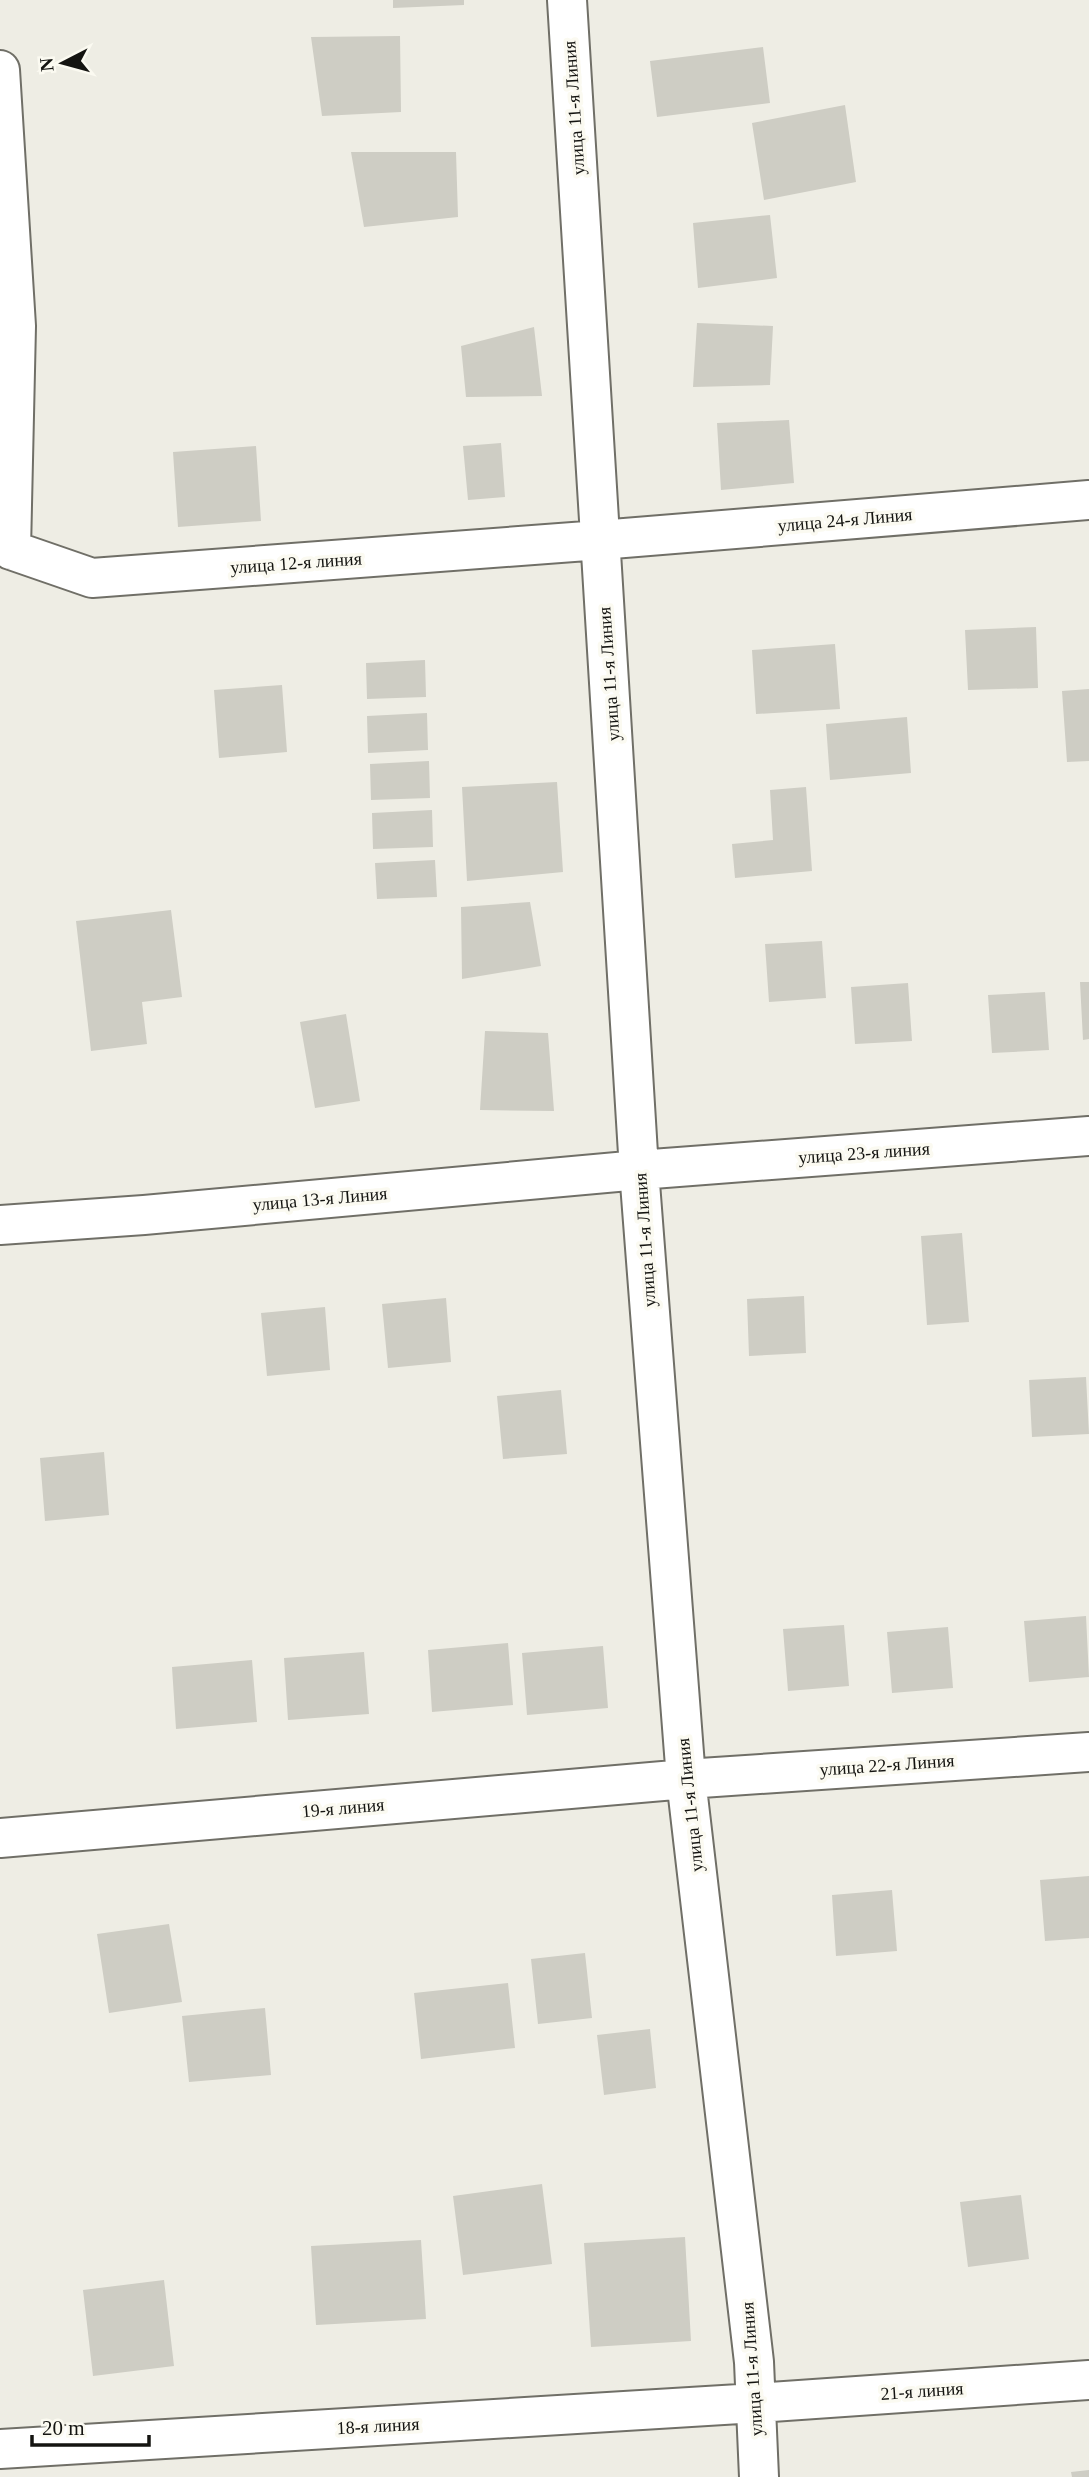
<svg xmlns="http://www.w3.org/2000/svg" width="1089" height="2477" viewBox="0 0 1089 2477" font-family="Georgia,serif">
<rect width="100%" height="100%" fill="#eeede4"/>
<path fill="#cecdc4" d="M393 0H464V5L393 8Z
M400 36 401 112 322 116 311 37Z
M763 47 770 103 657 117 650 61Z
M845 105 856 182 764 200 752 123Z
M351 152H456L458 217 364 227Z
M770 215 777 278 698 288 693 223Z
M697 323 773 326 770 385 693 387Z
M534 327 542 396 466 397 461 346Z
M789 420 794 483 721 490 717 423Z
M501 443 505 497 468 500 463 446Z
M256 446 261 521 178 527 173 452Z
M1036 627 1038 688 968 690 965 630Z
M835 644 840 709 756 714 752 650Z
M425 660 426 697 367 699 366 663Z
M282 685 287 752 219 758 214 690Z
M1089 689V761L1067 762 1062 691Z
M427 713 428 750 368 753 367 716Z
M907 717 911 773 830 780 826 724Z
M429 761 430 798 371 800 370 764Z
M557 782 563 872 467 881 462 787Z
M806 787 812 871 735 878 732 844 773 840 770 790Z
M432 810 433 847 373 849 372 813Z
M435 860 437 897 377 899 375 863Z
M530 902 541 966 462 979 461 907Z
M171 910 182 997 142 1002 147 1044 91 1051 76 921Z
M822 941 826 998 769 1002 765 944Z
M1080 982H1089V1039L1083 1040Z
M908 983 912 1041 855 1044 851 987Z
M1045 992 1049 1050 992 1053 988 995Z
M346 1014 360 1101 315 1108 300 1022Z
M485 1031 548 1033 554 1111 480 1110Z
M962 1233 969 1322 927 1325 921 1236Z
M804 1296 806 1353 749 1356 747 1299Z
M446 1298 451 1362 388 1368 382 1304Z
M325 1307 330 1370 267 1376 261 1313Z
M1086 1377 1089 1434 1032 1437 1029 1380Z
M561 1390 567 1454 503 1459 497 1396Z
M104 1452 109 1515 45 1521 40 1458Z
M1086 1616 1089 1677 1029 1682 1024 1621Z
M844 1625 849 1686 788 1691 783 1629Z
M948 1627 953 1688 892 1693 887 1632Z
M508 1643 513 1705 432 1712 428 1650Z
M603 1646 608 1708 527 1715 522 1653Z
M364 1652 369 1714 288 1720 284 1658Z
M252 1660 257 1722 176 1729 172 1667Z
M1089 1876V1938L1045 1941 1040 1880Z
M892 1890 897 1951 836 1956 832 1895Z
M169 1924 182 2002 109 2013 97 1934Z
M585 1953 592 2018 538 2024 531 1959Z
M508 1983 515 2048 421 2059 414 1993Z
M265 2008 271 2075 189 2082 182 2016Z
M650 2029 656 2088 604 2095 597 2035Z
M542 2184 552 2264 463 2275 453 2196Z
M1021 2195 1029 2259 968 2267 960 2202Z
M685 2237 691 2341 591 2347 584 2243Z
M421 2240 426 2319 316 2325 311 2246Z
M164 2280 174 2366 93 2376 83 2290Z
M1089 2470V2477H1072L1071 2472Z"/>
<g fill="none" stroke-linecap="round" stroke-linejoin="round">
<g stroke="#706f67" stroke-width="42">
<path id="minor" d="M567 0 639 1170 686 1779 754 2362 759 2477
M0 70 16 326 11 550
M0 541 11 550 92 578 600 540 1089 500
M0 1225 144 1215 639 1170 1089 1136
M0 1838 686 1779 1089 1752
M0 2449 756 2403 1089 2380"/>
</g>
<use href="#minor" stroke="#fff" stroke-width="38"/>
</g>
<g text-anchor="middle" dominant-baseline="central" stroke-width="7" stroke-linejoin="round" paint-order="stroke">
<g font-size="18" fill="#141411" stroke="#fbfaf1">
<text transform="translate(574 108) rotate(-94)">улица 11-я Линия</text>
<text transform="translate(845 520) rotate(-5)">улица 24-я Линия</text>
<text transform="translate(296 563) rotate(-4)">улица 12-я линия</text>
<text transform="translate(609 674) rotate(-94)">улица 11-я Линия</text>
<text transform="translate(864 1153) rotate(-4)">улица 23-я линия</text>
<text transform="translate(320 1199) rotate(-5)">улица 13-я Линия</text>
<text transform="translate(645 1240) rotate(-94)">улица 11-я Линия</text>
<text transform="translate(887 1765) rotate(-4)">улица 22-я Линия</text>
<text transform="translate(690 1805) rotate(-96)">улица 11-я Линия</text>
<text transform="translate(343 1808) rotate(-5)">19-я линия</text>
<text transform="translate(752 2369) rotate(-94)">улица 11-я Линия</text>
<text transform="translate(922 2391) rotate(-4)">21-я линия</text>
<text transform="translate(378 2426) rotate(-3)">18-я линия</text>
</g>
</g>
<g transform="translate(63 63) rotate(264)" stroke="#fbfaf1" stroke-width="5" paint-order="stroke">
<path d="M0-5L12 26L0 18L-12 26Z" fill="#141411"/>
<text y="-10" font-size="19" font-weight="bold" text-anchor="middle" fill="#141411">N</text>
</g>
<path d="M32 2435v10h117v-10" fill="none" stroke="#141411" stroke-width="3.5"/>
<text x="42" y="2435" font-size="21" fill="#141411" stroke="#fbfaf1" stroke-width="5" paint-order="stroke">20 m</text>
</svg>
